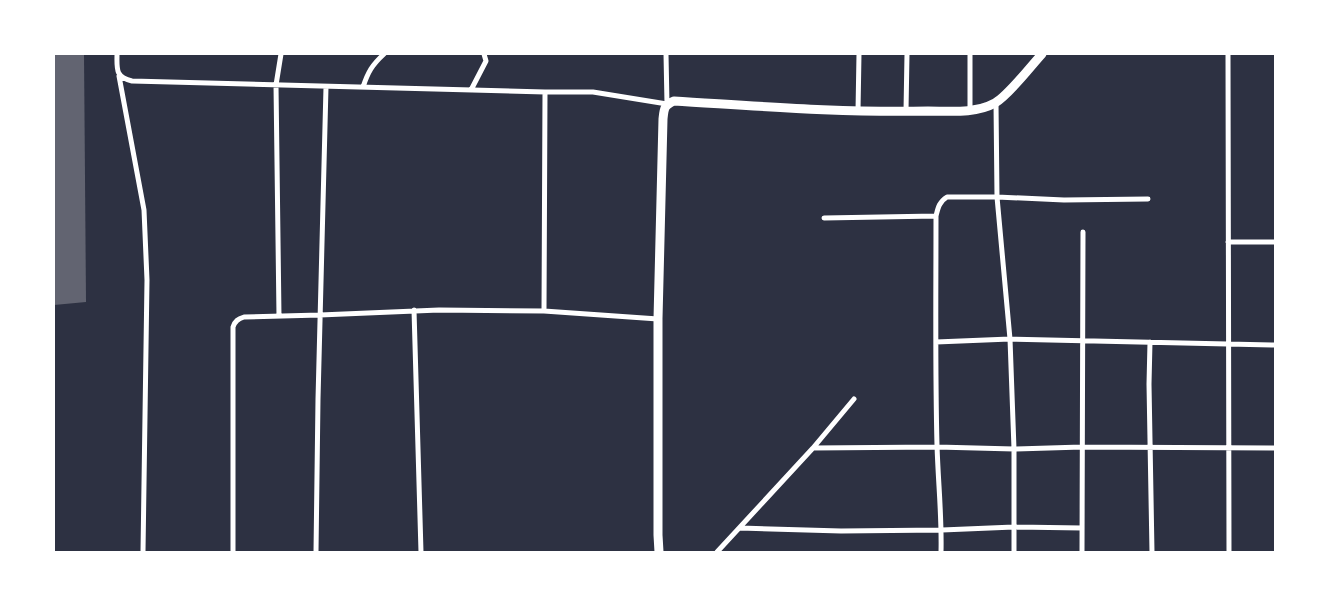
<svg xmlns="http://www.w3.org/2000/svg" width="1329" height="606" viewBox="0 0 1329 606" font-family="Mulish,sans-serif">
<rect width="100%" height="100%" fill="#2d3142"/>
<path fill="#626471" d="M54 54H84L86 302 54 305Z"/>
<g fill="none" stroke-linecap="round" stroke-linejoin="round">
<path stroke="#fff" stroke-width="5" d="M117 54C117 69 115 77 132 81L545 92H593L667 104 666 54
M1228 54 1229 552
M119 76 144 210 147 280 143 552
M363 87C368 72 372 65 384 54
M471 90 486 61 484 54
M996 103 997 197 1010 339 1014 449V552
M970 110V54
M858 111 859 54
M906 111 907 54
M824 218 936 216
M1228 242H1275
M414 310 421 552
M544 311 545 92
M279 316 276 85 281 54
M936 342 1010 339 1275 345
M1150 342 1149 384 1152 552
M813 448 937 447 1014 449 1082 447 1275 448
M740 528 841 531 942 530 1014 527 1082 528
M233 552V327C235 321 238 319 244 317L320 315 439 310 544 311 658 319
M316 552 318 399 326 87
M717 552 813 448 854 399
M941 552C942 517 938 481 937 445 935 369 936 293 936 216 938 208 939 202 947 197H997L1064 200 1148 199
M1082 552 1083 232"/>
<path stroke="#fff" stroke-width="9" d="M659 552 658 535V319L663 119C664 109 664 105 674 101 758 106 843 113 928 111 949 111 975 114 995 103 1009 95 1030 67 1042 54"/>
</g>
<rect width="1329" height="606" fill="none" stroke="#ffffff" stroke-width="110"/>
</svg>
